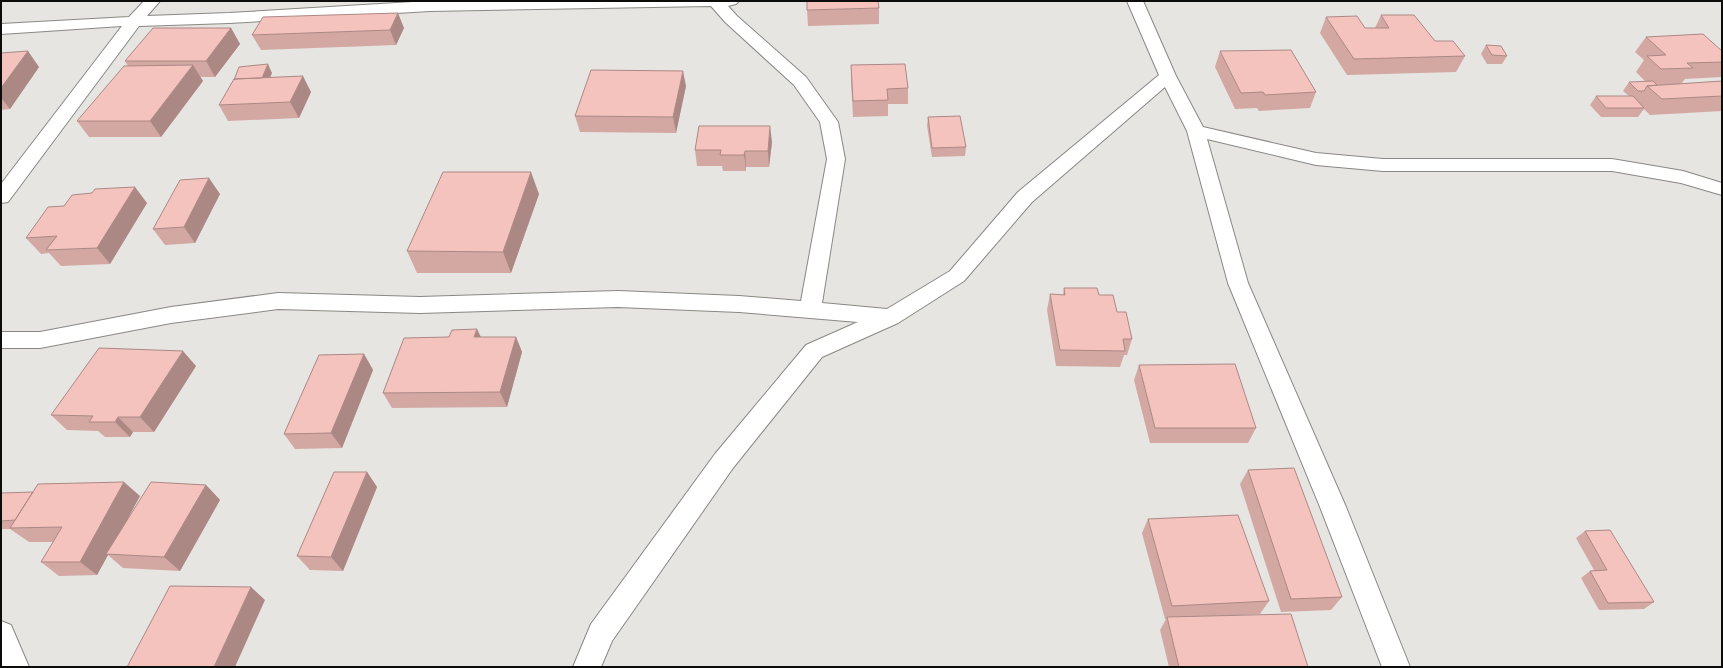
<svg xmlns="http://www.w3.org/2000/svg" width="1723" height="668" viewBox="0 0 1723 668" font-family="Karla,sans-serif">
<rect width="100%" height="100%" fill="#e6e5e1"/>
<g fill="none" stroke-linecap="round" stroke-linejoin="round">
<g stroke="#898884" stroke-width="2">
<path id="street" d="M144 1H160L147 16 229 13 430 1H739L736 4 728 6 737 16 806 77 838 122 845 159 822 303 887 309 950 271 1018 192 1159 75 1127 1H1143L1176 76 1203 127 1316 153 1383 159H1612L1683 171 1722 183V195L1681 183 1612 171H1383L1316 165 1207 139 1248 283 1346 507 1410 667H1382L1320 507 1228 283 1187 131 1165 87 1032 202 964 281 898 323 822 357 733 468 612 641 601 667H573L591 624 715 454 806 345 858 322 739 312 618 307 420 313 278 309 171 323 40 348H1V332H40L171 307 278 293 420 297 618 291 739 296 801 301 827 159 820 122 794 85 725 22 711 6 430 11 229 23 139 26 8 202 1 203V184L122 26 1 34V24L129 17Z
M1 621 11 625 29 667H1Z"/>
</g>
<use href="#street" fill="#fff" fill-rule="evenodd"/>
</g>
<path fill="#d3a8a3" d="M55 1H86V2H55Z
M879 8V24L808 26 807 10Z
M1381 15 1465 56 1456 72 1347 75 1320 33 1326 17 1365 28H1375Z
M231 28 240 44 215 77H200L203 81 161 137H89L77 121 128 66 125 61Z
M404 28 396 45 261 50 252 35Z
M1646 37 1722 51V77L1685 79 1681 84 1722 81V111L1650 115 1644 109 1638 117H1601L1590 105 1596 96H1629L1623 91 1629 82H1646L1636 72 1644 60 1635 52Z
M1486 45 1507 56 1502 64H1487L1481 54Z
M1220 51 1316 92 1310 108 1259 111 1257 108 1235 109 1215 67Z
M1 53 39 67 10 109 1 110Z
M851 65 908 88V104H888V116L853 117 851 80Z
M272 73 270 77 311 92 299 118 228 121 219 105Z
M686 86 676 133 580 132 575 116Z
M928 117 966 147 965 156 932 157 927 126Z
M772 142 769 167H746V171H723L722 166H697L695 150Z
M220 194 195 243 165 245 153 229Z
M539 194 511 273H417L407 251Z
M147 203 110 264 61 266 49 253 41 254 26 238Z
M1064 288 1099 295 1117 312 1132 339 1127 355H1124L1120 367 1056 366 1047 310 1050 294 1063 295Z
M477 329 481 337H516L522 352 507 407 392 408 383 393 449 337Z
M364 354 373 370 342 448 295 449 284 434Z
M1139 365 1256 428 1248 443H1150L1134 380Z
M196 366 154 432H133L130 437H105L98 431 67 430 51 415Z
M1248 470 1342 597 1331 610 1281 612 1240 484Z
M367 472 377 487 343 571 310 570 297 556Z
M206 485 220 500 180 571 123 568 108 555 97 575 59 576 41 562 53 542H29L10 529H1V493L140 496 123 526Z
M1148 519 1269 601 1260 614 1241 615 1308 667H1169L1160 630 1166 619H1165L1142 533Z
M1585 531 1654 602 1644 609 1599 610 1581 578 1590 571 1594 570 1576 538Z"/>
<path fill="#ac8885" d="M398 13 404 28 396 45 390 30Z
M231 28 240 44 215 77 206 61Z
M28 51 39 67 10 109 1 98V88Z
M268 64 272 73 265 89 261 80Z
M193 65 203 81 161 137 150 121Z
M683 71 686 86 676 133 673 117Z
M303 76 311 92 299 118 290 102Z
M770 126 772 142 769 167 768 151Z
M745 151 746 167V171L744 155Z
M531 172 539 194 511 273 503 252Z
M209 178 220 194 195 243 184 227Z
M135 187 147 203 110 264 97 248Z
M477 329 484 345 474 337Z
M516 337 522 352 507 407 500 392Z
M183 351 196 366 154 432 140 417Z
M364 354 373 370 342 448 331 433Z
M118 417 133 432 130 437 115 422Z
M367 472 377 487 343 571 331 557Z
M124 482 140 496 109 554H106L108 555 97 575 80 562Z
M206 485 220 500 180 571 164 557Z
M251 587 265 600 235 667H214Z"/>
<path fill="#f5c3be" stroke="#ac8885" d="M807 1H878L879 8 807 10Z
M398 13 390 30 252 35 263 17Z
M1381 15H1414L1435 41H1453L1465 56 1354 59 1326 17 1357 16 1365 28H1389Z
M153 28H231L206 61H125Z
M1703 34 1722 51V62L1687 63 1693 68 1661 69 1647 56 1666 55 1646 37Z
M1486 45 1501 46 1507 56 1492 55Z
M1291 50 1316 92 1265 95 1263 92 1241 93 1220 51Z
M28 51 1 88V53Z
M268 64 262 78 234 79V80L239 67Z
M905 64 908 88 887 89 888 100 853 101 851 65Z
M193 65 150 121H77L124 66Z
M591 70 683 71 673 117 575 116Z
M303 76 290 102 219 105 234 79Z
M1653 81 1657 85 1647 86 1644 91H1638L1629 82Z
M1722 81V96L1662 99 1647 86Z
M1596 96H1633L1644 108H1606Z
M960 116 966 147 932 148 928 117Z
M699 126H770L768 151H745L744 155H720L721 150H695Z
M443 172H531L503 252 407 251Z
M209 178 184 227 153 229 180 180Z
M135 187 97 248 46 250 57 236 26 238 48 207 64 206 72 195 92 193 95 189Z
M1064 288H1097L1099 295H1113L1117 312H1126L1132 339H1123L1125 351 1060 350 1050 294 1065 295Z
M477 329 474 337H516L500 392 383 393 404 338 449 337 452 330Z
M99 348 183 351 140 417H118L115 422H89L93 416 51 415Z
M364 354 331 433 284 434 319 355Z
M1235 364 1256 428H1155L1139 365Z
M1294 468 1342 597 1291 599 1248 470Z
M334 472H367L331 557 297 556Z
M124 482 80 562H41L62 527 10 528 38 484Z
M151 482 206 485 164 557 106 554Z
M33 492 15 520 1 521V493Z
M1238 515 1269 601 1172 606 1148 519Z
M1610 530 1654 602 1608 603 1590 571 1607 570 1585 531Z
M170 586 251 587 214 667H127Z
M1291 614 1308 667H1179L1167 617Z"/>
<rect width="1723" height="668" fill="none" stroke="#0c0c0b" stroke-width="4"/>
</svg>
